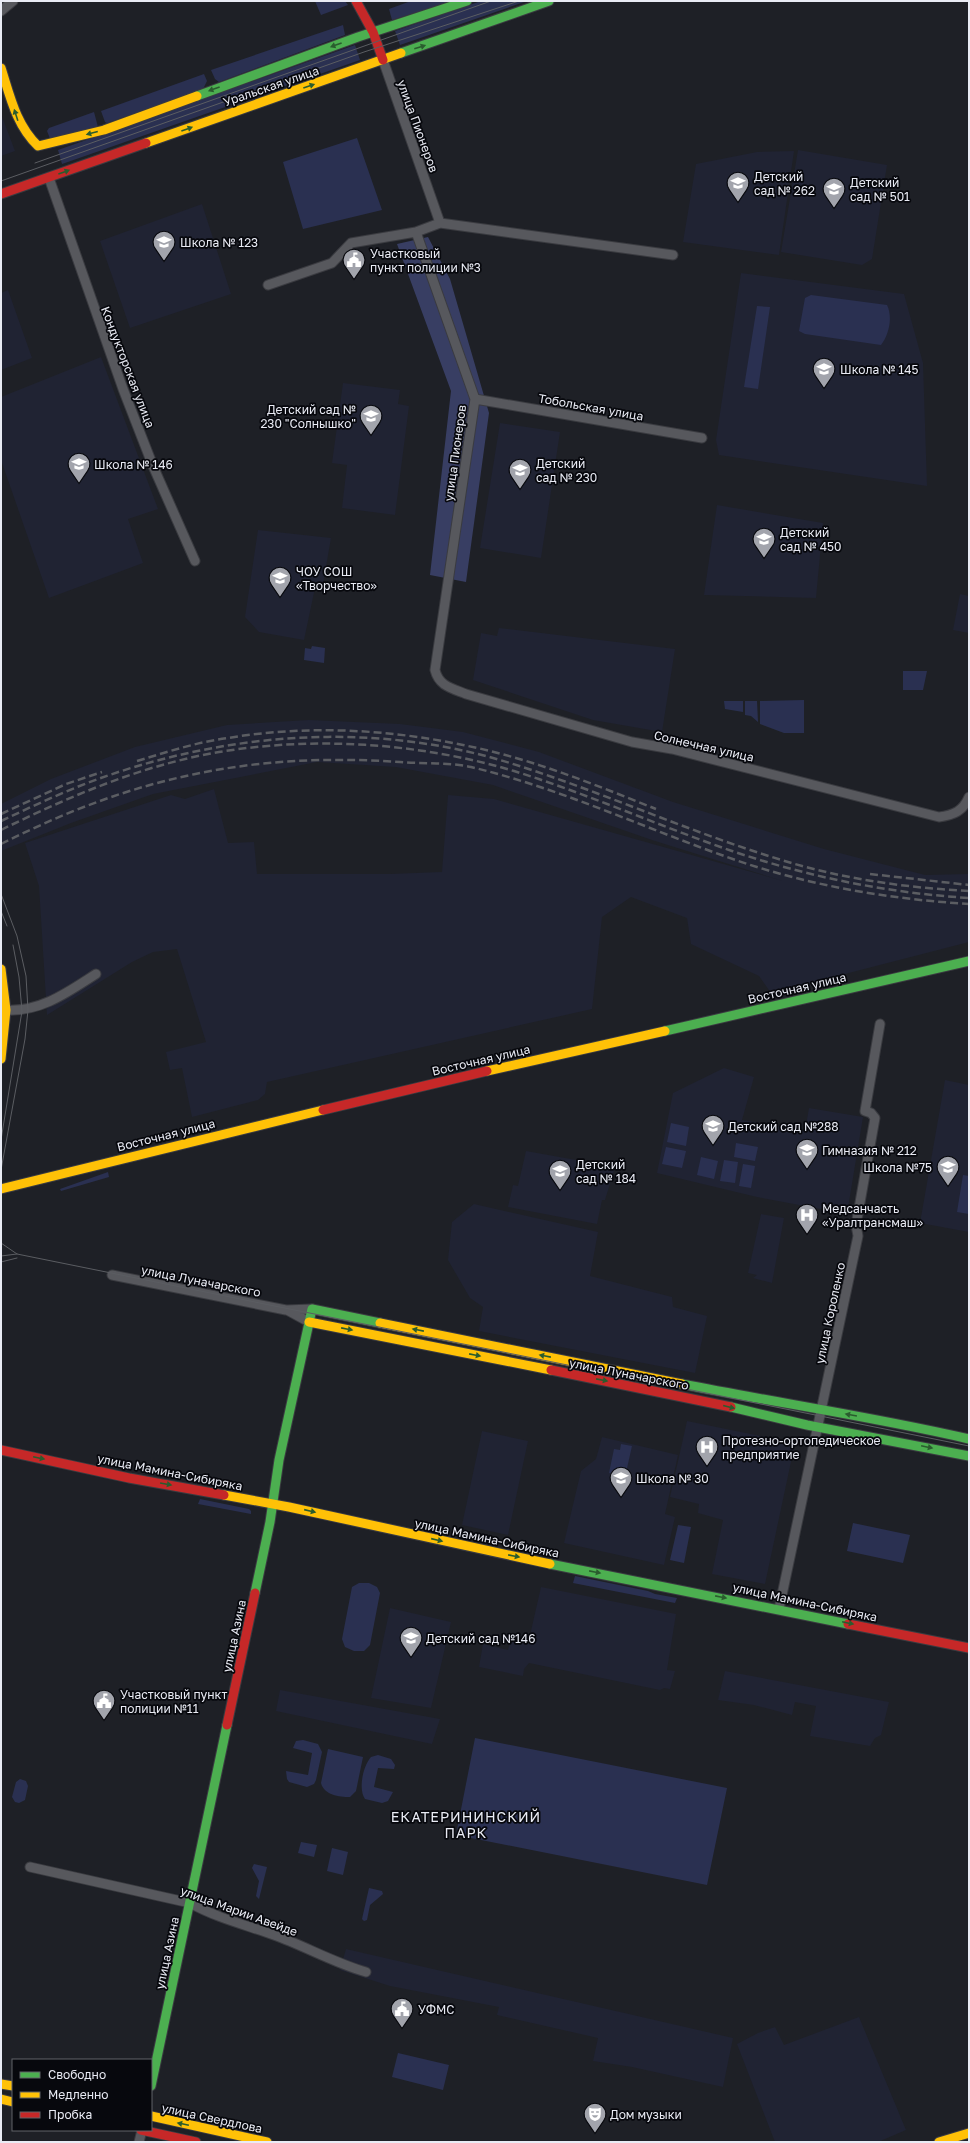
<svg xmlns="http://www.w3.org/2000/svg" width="970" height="2143" viewBox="0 0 970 2143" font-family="'Golos Text',sans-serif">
<rect width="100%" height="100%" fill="#1e2026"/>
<path fill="#202333" d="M1 114 15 151 1 156Z
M798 150 887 165 872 259 862 265 781 252Z
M794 151 779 255 683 242 696 164 757 152Z
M202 204 231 294 130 328 100 241Z
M741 273 904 294 923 363 927 486 719 455 716 440Z
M8 290 32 358 1 370V293Z
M101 357 158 509 128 519 143 563 49 598 1 460V397Z
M343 383 400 390 398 404 409 406 395 515 342 508 347 465 332 463Z
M500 423 560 432 541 558 480 548Z
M717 505 823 523 816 598 704 595Z
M258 530 331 538 323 584 316 583 304 640 259 632 245 617Z
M960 594 969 596V633L953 630Z
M499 628 675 649 662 732 593 720 473 680 481 633 497 636Z
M309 720 400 724 463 732 539 752 673 802 824 849 925 875 969 874V942L771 993 759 976 691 944 687 918 631 897 602 917 592 1009 267 1082 265 1094 258 1100 192 1117 182 1068 170 1070 166 1052 206 1042 177 949 153 952 132 962 47 1015 39 886 25 843 171 795 185 799 214 789 228 843 254 842 257 874H391L442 872 448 795 494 799 783 881 652 840 493 785 396 767 317 762 153 794 71 823 1 851V804L51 779 135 747 227 725Z
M724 1068 754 1077 742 1120 805 1131 809 1108 863 1117 847 1214 757 1197 657 1173 673 1093Z
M945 1080 969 1085V1232L920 1223Z
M526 1151 615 1167 605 1200H602L597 1224 508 1207 513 1185 518 1186Z
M474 1204 598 1232 590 1276 672 1297 673 1307 707 1316 695 1373 479 1331 483 1307 470 1298 448 1260 452 1222Z
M761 1214 784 1218 772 1283 753 1278 757 1275 748 1273Z
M687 1421 795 1443 765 1584 712 1574 723 1520 698 1513 699 1504 670 1497Z
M482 1431 528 1441 508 1535 462 1525Z
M602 1437 678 1455 665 1514 675 1517 664 1565 564 1543 581 1471 596 1459Z
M541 1587 676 1614 667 1670 675 1671 670 1689 664 1688 660 1690 529 1663 524 1669 523 1676 479 1667 483 1644 508 1650 510 1643 513 1642 528 1644Z
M390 1608 451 1622 431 1708 371 1698Z
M725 1671 889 1702 881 1735 875 1738 870 1746 810 1736 816 1706 795 1702 792 1715 754 1705 718 1700Z
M280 1690 440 1719 432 1744 276 1711Z
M346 1949 733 2038 723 2087 632 2067 593 2061 598 2038 497 2015 499 2007 390 1986 340 1970Z
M859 2017 906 2130 878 2142H775L737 2044 758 2033 775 2027 784 2045Z"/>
<path fill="#2a3051" d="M315 1H345L348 5 321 15Z
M411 1H453L392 20 389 9Z
M481 1H527L400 45 395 31Z
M343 25 345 35 219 82 215 79 211 70Z
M355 45 360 60 62 164 58 150Z
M204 74 207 81 203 89 107 123 105 122 101 111Z
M94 112 98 127 51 141 47 131 49 128Z
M357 138 382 210 303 229 283 162Z
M811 295 887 305C893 317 889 335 881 345L805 334 799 331 805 298Z
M757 306 770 307 758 389 744 387Z
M312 646 325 648 324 663 304 660 305 648 311 649Z
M903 671H927L923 690H903Z
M804 700V733H784L760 724V701Z
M724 701H743V712L725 709Z
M745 701H757L758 722 751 716 745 715Z
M671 1123 689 1127 686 1146 667 1142Z
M736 1143 758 1147 755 1161 734 1157Z
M666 1147 686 1151 682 1168 662 1164Z
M701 1157 718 1161 714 1179 697 1175Z
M724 1160 738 1162 735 1183 720 1181Z
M743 1164 755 1166 751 1188 739 1186Z
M108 1172 109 1177 61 1191 60 1189Z
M963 1175 969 1176V1214L957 1212Z
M621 1444 632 1446 625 1477 609 1473 614 1449 620 1450Z
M200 1499 249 1509 251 1511V1514L198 1504Z
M853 1523 910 1535 903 1563 847 1551Z
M678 1525 691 1527 684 1563 670 1560Z
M575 1576 648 1591 655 1594 677 1598 675 1603 573 1583Z
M359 1583H369L377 1587 380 1593 370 1645 364 1651H354L345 1647 342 1639 352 1587Z
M475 1738 727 1788 707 1885 456 1835Z
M303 1740 318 1744 322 1752 316 1780 314 1784 307 1787 289 1782 287 1779 286 1771 308 1775 312 1753 293 1748 296 1741Z
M328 1749 363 1757 356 1791 350 1797C339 1797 324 1795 321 1783Z
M378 1755 391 1759 395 1765 394 1769 378 1768 374 1787 393 1792 388 1801 382 1803 365 1799C358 1789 363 1766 371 1757Z
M20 1779 26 1781 28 1786 25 1800 19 1803 15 1802 12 1797 16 1782Z
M301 1842 317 1845 314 1857 298 1853Z
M332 1848 348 1852 343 1875 327 1871Z
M254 1864 267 1867 259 1899 256 1896 259 1881 252 1868Z
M369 1888 382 1891 383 1894 370 1905 367 1920 364 1921 362 1919Z
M398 2053 449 2065 443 2090 392 2077Z"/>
<path fill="#383e63" d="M428 237 450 279 489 413 466 582 430 575 451 391 397 244Z"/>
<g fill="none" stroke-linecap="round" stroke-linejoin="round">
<g stroke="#3a3b40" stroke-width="11">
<path id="street" d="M1 11 13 1
M383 60 440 223
M49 178 123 389 153 466 195 561
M416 232 475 399 435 670C439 686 451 688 466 694L632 742 672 749 939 817C954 815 963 811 969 797
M268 285 332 263 351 243 416 232 440 223 673 255
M475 399 702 438
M6 1010C41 1012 68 992 96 974
M112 1275 286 1310 312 1309
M287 1310 309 1322
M779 1609 858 1236 856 1225 875 1118 871 1113 865 1111 880 1024
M30 1867 190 1903C217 1918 246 1925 274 1935 305 1946 334 1963 366 1972
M139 2142 142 2130"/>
</g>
<g stroke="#3a3b40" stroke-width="11">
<path id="fast" d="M401 53 549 1
M197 96 358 37 467 1
M665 1031 969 961
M682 1384C778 1403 874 1417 969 1439
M731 1407 807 1425 969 1456
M550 1564 848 1624
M255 1593 270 1522 279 1460 312 1309 380 1323
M151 2086 227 1725"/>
</g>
<g stroke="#3a3b40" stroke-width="11">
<path id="slow" d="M1 68C10 96 16 125 38 146L104 130 197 96
M146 143 401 53
M1 969 6 1010 1 1059
M487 1071 665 1031
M1 1189 323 1110
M309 1322 551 1370
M380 1323 682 1384
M224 1495 289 1507 550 1564
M1 2084 13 2086
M1 2099 13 2102
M151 2116 267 2142
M939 2142 969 2133"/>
</g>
<g stroke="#3a3b40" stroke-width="11">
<path id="jam" d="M356 1 373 32 383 60
M1 194 146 143
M323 1110 487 1071
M551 1370 731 1407
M1 1450 129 1478 224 1495
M848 1624 969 1648
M227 1725 255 1593
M141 2130 196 2142"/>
</g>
<use href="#street" stroke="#57585d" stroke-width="9"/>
<use href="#fast" stroke="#4caf50" stroke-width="9"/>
<use href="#slow" stroke="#ffc107" stroke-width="9"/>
<use href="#jam" stroke="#c62828" stroke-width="9"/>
<path stroke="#5b5d62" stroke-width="1" d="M35 163 491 1
M1 181 364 52 519 1
M1 894 17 936 26 976 28 1010 25 1039 1 1170
M1 911 7 926
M1 1140 22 1011 19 977 13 945
M1 1243 17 1254 969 1446
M1 1256 17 1254
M1 1262 17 1258"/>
<path stroke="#5b5d62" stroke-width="2.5" stroke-dasharray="8 4" stroke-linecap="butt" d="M137 761C167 752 197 742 228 738 305 725 387 729 463 745 530 758 593 784 656 809
M1 814 66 784 102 772
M1 821C33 806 65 791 98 779 229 732 375 721 510 763 606 793 698 836 795 864 851 880 910 888 969 891
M1 830C70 796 143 765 219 752 316 736 420 743 514 771 588 794 659 826 732 851 809 877 888 893 969 898
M1 844C134 777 251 752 400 762 423 764 448 762 471 767 559 788 642 827 727 857 805 885 887 899 969 904
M870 874 969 885"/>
</g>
<defs><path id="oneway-solid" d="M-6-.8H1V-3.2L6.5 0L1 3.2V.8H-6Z"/></defs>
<g fill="#2a5c2e">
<use href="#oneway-solid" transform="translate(336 45) rotate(160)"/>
<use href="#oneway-solid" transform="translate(420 47) rotate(-18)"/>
<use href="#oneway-solid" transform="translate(309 86) rotate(-19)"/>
<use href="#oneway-solid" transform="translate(214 89) rotate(160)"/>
<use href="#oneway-solid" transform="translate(16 115) rotate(-108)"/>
<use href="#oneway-solid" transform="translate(187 129) rotate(-20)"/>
<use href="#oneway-solid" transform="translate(92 133) rotate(165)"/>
<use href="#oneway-solid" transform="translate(64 172) rotate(-20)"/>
<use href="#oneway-solid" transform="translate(347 1329) rotate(11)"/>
<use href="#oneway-solid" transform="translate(418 1330) rotate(-169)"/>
<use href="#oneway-solid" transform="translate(475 1355) rotate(11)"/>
<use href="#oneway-solid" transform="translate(545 1356) rotate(-169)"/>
<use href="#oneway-solid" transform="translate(602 1380) rotate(11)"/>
<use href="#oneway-solid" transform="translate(729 1407) rotate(14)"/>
<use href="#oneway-solid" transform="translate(851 1415) rotate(-170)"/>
<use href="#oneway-solid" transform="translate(927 1447) rotate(12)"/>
<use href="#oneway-solid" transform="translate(39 1458) rotate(12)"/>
<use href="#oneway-solid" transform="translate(166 1484) rotate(10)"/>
<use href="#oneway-solid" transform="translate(310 1511) rotate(13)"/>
<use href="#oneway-solid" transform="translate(437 1540) rotate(13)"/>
<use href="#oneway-solid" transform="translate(514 1556) rotate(11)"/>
<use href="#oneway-solid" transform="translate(595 1572) rotate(11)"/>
<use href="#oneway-solid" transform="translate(721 1597) rotate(11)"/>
<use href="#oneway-solid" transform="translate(848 1623) rotate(12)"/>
<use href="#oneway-solid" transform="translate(183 2124) rotate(-168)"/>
</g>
<defs>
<g id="school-pin" transform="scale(1.15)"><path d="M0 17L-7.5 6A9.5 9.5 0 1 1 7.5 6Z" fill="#a2a4ac" stroke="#07080d"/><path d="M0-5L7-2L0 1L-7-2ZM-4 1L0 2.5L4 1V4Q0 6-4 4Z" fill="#fff"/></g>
<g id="civic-pin" transform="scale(1.15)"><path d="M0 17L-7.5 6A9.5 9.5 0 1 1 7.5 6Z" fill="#a2a4ac" stroke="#07080d"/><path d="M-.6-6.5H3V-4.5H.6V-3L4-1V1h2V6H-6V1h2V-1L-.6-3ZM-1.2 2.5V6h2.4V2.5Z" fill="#fff"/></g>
<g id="hospital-pin" transform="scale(1.15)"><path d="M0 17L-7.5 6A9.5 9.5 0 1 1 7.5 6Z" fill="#a2a4ac" stroke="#07080d"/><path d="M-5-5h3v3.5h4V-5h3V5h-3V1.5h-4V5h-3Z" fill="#fff"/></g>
<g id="theatre-pin" transform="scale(1.15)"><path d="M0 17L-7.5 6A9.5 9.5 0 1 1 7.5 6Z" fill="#a2a4ac" stroke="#07080d"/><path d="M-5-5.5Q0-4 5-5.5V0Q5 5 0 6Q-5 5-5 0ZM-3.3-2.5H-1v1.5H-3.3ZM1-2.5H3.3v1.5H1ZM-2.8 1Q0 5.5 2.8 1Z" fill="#fff"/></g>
</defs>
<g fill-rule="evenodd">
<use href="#school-pin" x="738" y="183"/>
<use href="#school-pin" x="834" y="189"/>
<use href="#school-pin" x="164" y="242"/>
<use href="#civic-pin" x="354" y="260"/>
<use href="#school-pin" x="824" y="369"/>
<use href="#school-pin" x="371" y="416"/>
<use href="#school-pin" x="79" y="464"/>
<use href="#school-pin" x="520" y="470"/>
<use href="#school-pin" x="764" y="539"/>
<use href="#school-pin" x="280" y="578"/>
<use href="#school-pin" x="713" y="1126"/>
<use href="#school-pin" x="807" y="1150"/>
<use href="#school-pin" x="948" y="1167"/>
<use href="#school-pin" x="560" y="1171"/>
<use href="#hospital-pin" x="807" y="1215"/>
<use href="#hospital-pin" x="707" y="1447"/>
<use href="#school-pin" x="621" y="1478"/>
<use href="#school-pin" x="411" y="1638"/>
<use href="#civic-pin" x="104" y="1701"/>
<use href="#civic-pin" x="402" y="2009"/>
<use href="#theatre-pin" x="595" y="2114"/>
</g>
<g text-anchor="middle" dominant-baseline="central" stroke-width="3.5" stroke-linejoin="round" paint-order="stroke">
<g font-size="12" fill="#e9ebf4" stroke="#07080d">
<text transform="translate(271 86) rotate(-19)">Уральская улица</text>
<text transform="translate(418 126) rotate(70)">улица Пионеров</text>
<text transform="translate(128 367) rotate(69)">Кондукторская улица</text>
<text transform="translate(591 407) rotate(10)">Тобольская улица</text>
<text transform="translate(455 453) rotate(-82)">улица Пионеров</text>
<text transform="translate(704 746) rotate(13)">Солнечная улица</text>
<text transform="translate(797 988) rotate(-13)">Восточная улица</text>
<text transform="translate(481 1060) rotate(-13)">Восточная улица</text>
<text transform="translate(166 1135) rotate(-14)">Восточная улица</text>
<text transform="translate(201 1281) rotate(11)">улица Луначарского</text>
<text transform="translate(830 1313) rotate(-78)">улица Короленко</text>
<text transform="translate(629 1374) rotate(11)">улица Луначарского</text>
<text transform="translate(170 1472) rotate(11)">улица Мамина-Сибиряка</text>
<text transform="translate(487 1538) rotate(12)">улица Мамина-Сибиряка</text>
<text transform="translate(805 1602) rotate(12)">улица Мамина-Сибиряка</text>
<text transform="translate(234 1636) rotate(-78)">улица Азина</text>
<text transform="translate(239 1911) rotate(20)">улица Марии Авейде</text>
<text transform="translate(167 1953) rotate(-78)">улица Азина</text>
<text transform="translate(212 2118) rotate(12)">улица Свердлова</text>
</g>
<g font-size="12" fill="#e9ebf4" stroke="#07080d" text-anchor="start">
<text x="754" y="176">Детский<tspan x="754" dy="14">сад № 262</tspan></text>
<text x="850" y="182">Детский<tspan x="850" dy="14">сад № 501</tspan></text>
<text x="180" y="242">Школа № 123</text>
<text x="370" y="253">Участковый<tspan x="370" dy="14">пункт полиции №3</tspan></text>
<text x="840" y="369">Школа № 145</text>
<text x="356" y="409" text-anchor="end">Детский сад №<tspan x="356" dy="14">230 "Солнышко"</tspan></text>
<text x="536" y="463">Детский<tspan x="536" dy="14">сад № 230</tspan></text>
<text x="94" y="464">Школа № 146</text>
<text x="780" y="532">Детский<tspan x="780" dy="14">сад № 450</tspan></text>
<text x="296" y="571">ЧОУ СОШ<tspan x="296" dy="14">«Творчество»</tspan></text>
<text x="728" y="1126">Детский сад №288</text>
<text x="822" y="1150">Гимназия № 212</text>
<text x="576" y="1164">Детский<tspan x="576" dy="14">сад № 184</tspan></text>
<text x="932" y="1167" text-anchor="end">Школа №75</text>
<text x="822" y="1208">Медсанчасть<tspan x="822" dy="14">«Уралтрансмаш»</tspan></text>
<text x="722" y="1440">Протезно-ортопедическое<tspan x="722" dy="14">предприятие</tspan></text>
<text x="636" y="1478">Школа № 30</text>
<text x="426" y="1638">Детский сад №146</text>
<text x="120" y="1694">Участковый пункт<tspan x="120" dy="14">полиции №11</tspan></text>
<text x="418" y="2009">УФМС</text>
<text x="610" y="2114">Дом музыки</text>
</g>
<g font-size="14" letter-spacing="1" fill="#e9ebf4" stroke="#07080d">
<text x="466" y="1816">ЕКАТЕРИНИНСКИЙ<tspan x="466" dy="16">ПАРК</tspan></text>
</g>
</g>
<rect width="970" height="2143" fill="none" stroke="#e9ebf4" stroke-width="4"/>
<rect x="12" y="2059" width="140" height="72" fill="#07080d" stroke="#616369"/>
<rect x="20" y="2072" width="20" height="6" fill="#4caf50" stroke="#616369"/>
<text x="48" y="2079" font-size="12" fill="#e9ebf4">Свободно</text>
<rect x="20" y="2092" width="20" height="6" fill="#ffc107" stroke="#616369"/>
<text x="48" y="2099" font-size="12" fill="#e9ebf4">Медленно</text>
<rect x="20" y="2112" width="20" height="6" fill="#c62828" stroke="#616369"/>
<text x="48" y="2119" font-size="12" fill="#e9ebf4">Пробка</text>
</svg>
